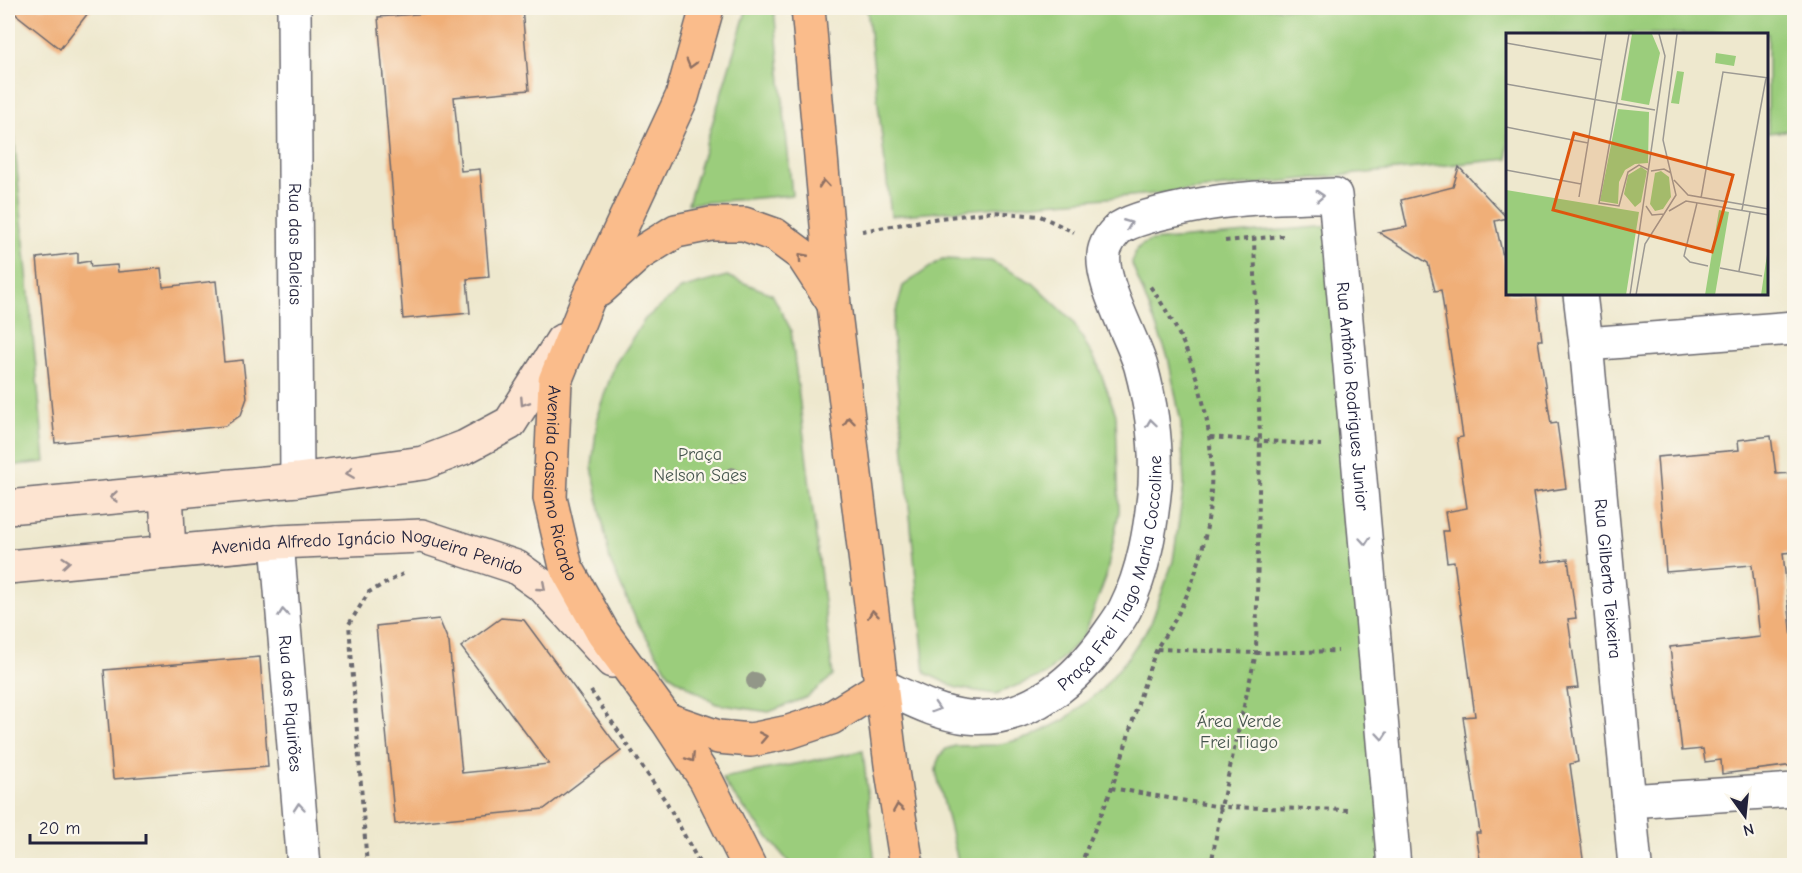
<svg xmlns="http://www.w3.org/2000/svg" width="1802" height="873" viewBox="0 0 1802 873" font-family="'Comic Neue',sans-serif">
<rect width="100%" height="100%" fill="#fbf7ec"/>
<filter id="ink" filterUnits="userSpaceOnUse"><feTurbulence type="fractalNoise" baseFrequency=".0167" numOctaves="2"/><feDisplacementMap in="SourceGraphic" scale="12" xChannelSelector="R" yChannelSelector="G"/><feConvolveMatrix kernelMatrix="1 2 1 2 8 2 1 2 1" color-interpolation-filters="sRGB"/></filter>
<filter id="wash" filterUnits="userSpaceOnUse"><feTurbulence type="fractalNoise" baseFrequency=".008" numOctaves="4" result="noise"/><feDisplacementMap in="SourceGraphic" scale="24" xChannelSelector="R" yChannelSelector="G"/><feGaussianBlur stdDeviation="1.35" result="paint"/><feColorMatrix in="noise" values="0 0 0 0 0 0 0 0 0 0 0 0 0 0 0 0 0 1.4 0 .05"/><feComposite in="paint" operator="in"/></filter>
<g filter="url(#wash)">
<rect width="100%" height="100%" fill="#eee8ce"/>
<path fill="#9bcd7c" stroke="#5e785c" stroke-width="1.5" d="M747 8H774L792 195 688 204Z
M867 8H1794V130L1768 133V34H1508V159L1154 194 891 216Z
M8 74 45 462 8 466Z
M1331 226 1385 865H959L936 771 937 763 940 756 946 749 955 746 996 745 1030 737 1064 720 1102 689 1127 659 1151 623 1173 561 1184 485 1181 423 1168 357 1132 264C1133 251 1138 245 1151 241Z
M942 259 991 261 1033 283 1072 320 1098 365 1116 415 1119 512 1106 577 1084 636 1046 674 996 694 957 688 925 673 892 326 903 286Z
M727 276 772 294 791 330 833 676 807 697 769 712 716 704 670 675 637 622 610 561 592 467 598 413 615 364 645 319 681 289Z
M863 751 875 865H791L727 787 722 778Z"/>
<g id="blocks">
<path fill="#f0af78" d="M8 8H92L60 49Z
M494 8H522L529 90 454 97 461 171 480 169 489 277 467 279 470 313 403 319 378 17Z
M1459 167 1507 218 1495 221 1508 279V294H1536L1542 340H1538L1551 424 1557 423 1566 488 1533 493 1543 562 1568 559 1576 618 1568 619 1578 688 1567 689 1578 762 1570 764 1584 866H1481L1476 833H1480L1463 717 1475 716 1454 561 1447 562 1443 531H1448L1445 512 1467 508 1457 438 1463 437 1441 290 1435 291 1428 263 1378 232 1407 227 1401 200 1453 187Z
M78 253V263L90 261 91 267 117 265 118 272 161 268 163 287 216 281 224 362 243 360 247 398 241 415 225 426 55 443 37 258Z
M1771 436 1776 474 1794 473V552L1783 553 1792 638H1794V765L1722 774 1721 760 1705 762 1703 749 1682 751 1670 647 1760 637 1752 565 1666 572 1657 457 1739 450 1738 440Z
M501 618 524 620 621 751 544 809 395 824 376 626 439 619 449 643 462 773 549 764 461 647Z
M260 657 268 767 113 779 104 670Z"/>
</g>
</g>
<g filter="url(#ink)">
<use href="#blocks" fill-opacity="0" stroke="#69676e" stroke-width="1.5"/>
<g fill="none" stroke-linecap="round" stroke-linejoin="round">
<g stroke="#69676e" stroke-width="36">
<g id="street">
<path id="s1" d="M294 8 297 480"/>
<path id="s2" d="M1580 294 1586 344 1635 866"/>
<path d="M1586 344 1794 328"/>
<path id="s3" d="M277 542 304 866"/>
<path id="s4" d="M882 686C909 698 937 714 968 717 1029 723 1078 679 1110 632 1115 625 1121 617 1125 609 1144 571 1151 527 1155 485 1157 446 1151 404 1141 367 1133 338 1094 273 1106 246 1108 241 1112 235 1116 231 1128 216 1213 202 1235 200 1268 196 1302 197 1335 195L1394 866"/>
<path d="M1629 801 1794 790"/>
</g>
</g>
<g stroke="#69676e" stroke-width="36">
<g id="secondary">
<path d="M166 493 169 552"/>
<path d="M8 507 297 480 423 463 465 447 510 423 562 341"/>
<path id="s5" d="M8 567 277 542 422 536 516 567 544 587 612 661"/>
</g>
</g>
<g stroke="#69676e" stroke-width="36">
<g id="primary">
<path id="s6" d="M707 8 682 97 588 299 555 381 550 498 566 567 603 633 666 719 706 780 749 866"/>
<path d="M808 8 834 305 891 765 907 866"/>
<path d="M599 290 639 254 676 231 711 224H744L775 235 802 255 832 301"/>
<path d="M666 719 718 737 751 740 789 732 831 718 882 686"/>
</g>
</g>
<path stroke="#69676e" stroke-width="4" stroke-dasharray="4.5 4.5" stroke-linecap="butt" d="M862 231 939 218 993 212 1040 216 1074 232
M1225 241 1283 236
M1210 437 1321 445
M1157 649 1256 653 1338 651
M591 691 667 803 701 866
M1111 788 1221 807 1352 810
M367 866 349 624 369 592 403 574
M1081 866C1088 842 1099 821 1108 798 1126 750 1137 699 1156 651 1161 639 1171 628 1177 616 1183 604 1189 591 1193 579 1229 481 1211 368 1149 285
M1211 866 1221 807 1256 653 1260 440 1254 239"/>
<use href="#street" stroke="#fff" stroke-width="33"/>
<use href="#secondary" stroke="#fde4d1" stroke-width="33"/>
<use href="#primary" stroke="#fabc8b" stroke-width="33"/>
</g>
<g fill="#929788">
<circle cx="732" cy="476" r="9"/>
<circle cx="755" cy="681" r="9"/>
</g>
<defs><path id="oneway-chevron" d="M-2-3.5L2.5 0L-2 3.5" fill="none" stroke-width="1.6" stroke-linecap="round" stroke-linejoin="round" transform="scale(1.5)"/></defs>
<g stroke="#8e6f63">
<use href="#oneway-chevron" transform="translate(691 64) rotate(106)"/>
<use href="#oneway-chevron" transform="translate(824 184) rotate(-95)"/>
<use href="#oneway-chevron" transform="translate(802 257) rotate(-132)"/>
<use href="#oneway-chevron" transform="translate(849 421) rotate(-97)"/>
<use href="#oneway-chevron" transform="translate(873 614) rotate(-97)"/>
<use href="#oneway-chevron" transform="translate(763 737) rotate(-11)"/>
<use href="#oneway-chevron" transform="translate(691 758) rotate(56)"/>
<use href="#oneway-chevron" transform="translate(898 808) rotate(-99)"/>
</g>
<g stroke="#9c9ca7">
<use href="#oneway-chevron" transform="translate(1320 196) rotate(-3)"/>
<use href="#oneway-chevron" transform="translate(1128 224) rotate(-22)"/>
<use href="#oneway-chevron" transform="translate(1151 423) rotate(-98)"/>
<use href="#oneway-chevron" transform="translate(1365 541) rotate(85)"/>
<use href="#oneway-chevron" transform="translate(283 613) rotate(-95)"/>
<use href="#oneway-chevron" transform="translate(936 708) rotate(18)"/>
<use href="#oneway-chevron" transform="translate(1382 736) rotate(85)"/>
<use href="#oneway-chevron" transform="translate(299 807) rotate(-95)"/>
</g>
<g stroke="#9a8d8e">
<use href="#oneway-chevron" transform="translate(524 402) rotate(123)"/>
<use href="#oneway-chevron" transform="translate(350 473) rotate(172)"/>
<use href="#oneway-chevron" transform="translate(114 497) rotate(175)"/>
<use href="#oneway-chevron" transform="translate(66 562) rotate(-5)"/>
<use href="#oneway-chevron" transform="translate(542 587) rotate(41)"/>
</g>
</g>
<g text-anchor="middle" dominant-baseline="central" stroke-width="4.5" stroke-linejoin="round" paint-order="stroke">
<g font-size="18" fill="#22223b" stroke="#fbf7ec">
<text stroke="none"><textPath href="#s1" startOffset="236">Rua das Baleias</textPath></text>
<text stroke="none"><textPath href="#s4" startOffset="1113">Rua Antônio Rodrigues Junior</textPath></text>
<text stroke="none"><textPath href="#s6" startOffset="507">Avenida Cassiano Ricardo</textPath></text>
<text stroke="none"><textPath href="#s5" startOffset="363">Avenida Alfredo Ignácio Nogueira Penido</textPath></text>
<text stroke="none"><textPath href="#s4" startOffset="321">Praça Frei Tiago Maria Coccoline</textPath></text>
<text stroke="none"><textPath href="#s2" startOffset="286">Rua Gilberto Teixeira</textPath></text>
<text stroke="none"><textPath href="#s3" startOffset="162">Rua dos Piquirões</textPath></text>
</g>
<g font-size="18" fill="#46554e" stroke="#fbf7ec">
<text x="700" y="454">Praça<tspan x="700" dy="21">Nelson Saes</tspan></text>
<text x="1239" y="721">Área Verde<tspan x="1239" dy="21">Frei Tiago</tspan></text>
</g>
</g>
<g transform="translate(1506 33)">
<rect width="262" height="262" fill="#eee8ce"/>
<path d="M126 1H146L154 20 143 72 115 67ZM210 20 230 23 228 33 209 30ZM171 38 178 39 173 71 165 70ZM112 76 143 79 142 130 129 131 119 137 113 149 112 171 94 168ZM135 134 141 138 135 169 129 174 118 161 122 142ZM155 138 163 144 165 164 157 176 149 178 144 171 149 140ZM0 157 133 179 120 262H0ZM213 177 223 179 209 262H199ZM262 215V262H255Z" fill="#9bcd7c"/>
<path fill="none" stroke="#9c9993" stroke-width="1.5" d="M123 1 93 170 113 173 122 139 133 132 143 137M0 10 96 27M0 51 149 77M0 94 82 110M0 137 75 151M145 138 158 136 165 140M168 147 182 162 263 176M73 164 100 1M195 165 217 39 263 45M191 170 178 223 184 229 202 233M140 173 146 182 158 181M236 177 260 45M163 178 180 168 263 182M214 235 256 243M233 238 244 179M124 262 159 23 153 1M130 262 139 211 170 162 157 107 171 1"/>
<path fill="#de560e" fill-opacity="0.15" stroke="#de560e" stroke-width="3" d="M68 100 227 142 206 219 47 177Z"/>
<rect width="262" height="262" fill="none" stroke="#22223b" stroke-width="3"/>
</g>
<rect width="1802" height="873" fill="none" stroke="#fbf7ec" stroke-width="30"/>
<g transform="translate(1745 816) rotate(165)" stroke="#fbf7ec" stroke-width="4.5" paint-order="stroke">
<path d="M0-4.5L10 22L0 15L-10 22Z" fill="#22223b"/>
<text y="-9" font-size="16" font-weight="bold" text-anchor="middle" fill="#22223b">N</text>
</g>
<path d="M30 834v9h116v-9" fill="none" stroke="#22223b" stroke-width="3"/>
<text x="39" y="834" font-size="18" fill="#22223b" stroke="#fbf7ec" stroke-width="4.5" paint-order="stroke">20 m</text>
</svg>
